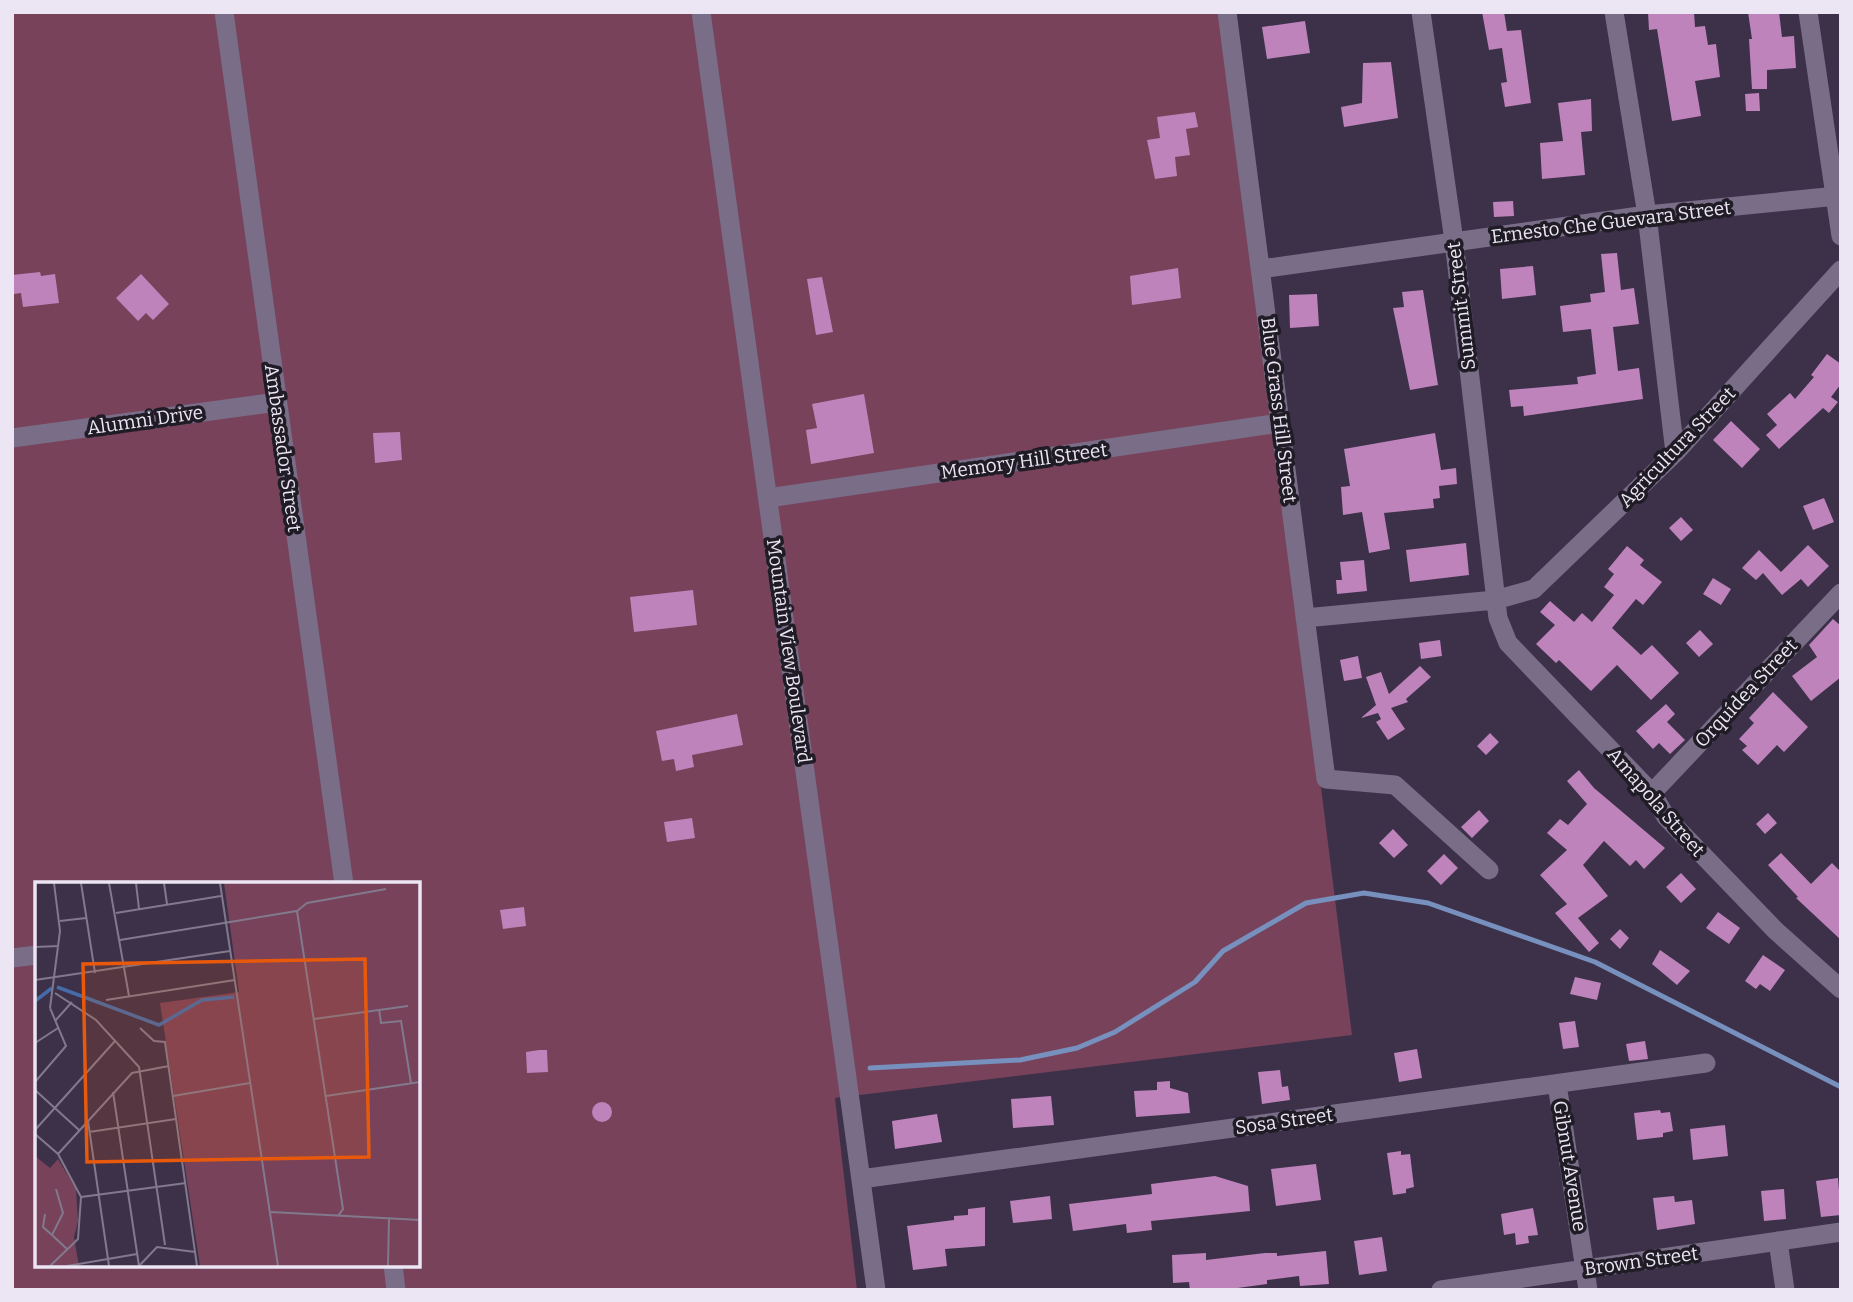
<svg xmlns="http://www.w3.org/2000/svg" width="1853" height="1302" viewBox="0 0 1853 1302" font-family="Bitter,serif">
<rect width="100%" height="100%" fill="#3c3149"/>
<path fill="#77425a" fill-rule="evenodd" d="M12 12H1224L1352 1035 835 1098 857 1290H12ZM37 884H418V1265H37Z"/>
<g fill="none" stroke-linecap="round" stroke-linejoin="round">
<path stroke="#7790be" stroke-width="5" d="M870 1068 1020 1060 1077 1048 1115 1032 1195 982 1223 951 1306 903 1364 893 1428 903 1595 962 1841 1087"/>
</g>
<path fill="#be83bb" d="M1482 12H1504L1507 31 1521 30 1531 103 1505 107 1501 83 1507 82 1502 48 1489 50Z
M1648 12H1694L1695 27 1705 26 1708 45 1716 44 1720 77 1695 81 1701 116 1672 121 1657 29 1649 30Z
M1748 12H1779L1782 37 1794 36 1796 68 1767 70V89H1752L1749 39H1752Z
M1305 21 1310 53 1267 59 1262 27Z
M1391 62 1398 118 1344 127 1341 107 1362 103 1363 63Z
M1759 93 1760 111H1746L1745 94Z
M1591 99 1592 131 1581 132 1585 175 1542 179 1540 143 1563 141 1558 103Z
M1195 112 1198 127 1186 129 1190 155 1175 157 1177 176 1155 179 1147 140 1160 138 1157 117Z
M1513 201 1514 216 1494 217 1493 202Z
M1617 253 1621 290 1634 288 1639 324 1613 327 1618 371 1639 368 1643 399 1524 416 1523 406 1511 407 1509 390 1578 384 1577 377 1596 374 1591 329 1563 332 1560 306 1591 302 1590 294 1605 292 1601 254Z
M1533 266 1536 295 1502 299 1500 269Z
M1178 268 1181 298 1132 305 1130 276Z
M40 272 41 276 55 274 59 303 23 307 21 293 14 294 12 275Z
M141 274 169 304 153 320 146 313 138 321 116 298Z
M822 277 833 332 816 335 807 279Z
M1423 290 1438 385 1410 390 1393 308 1404 307 1402 292Z
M1317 294 1319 326 1290 328 1289 295Z
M1827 354 1841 364V384L1831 397 1838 402 1829 413 1823 408 1779 449 1766 435 1777 425 1767 414 1790 393 1795 399 1814 377 1811 375Z
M864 394 874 453 811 464 806 430 817 428 812 404Z
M1731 421 1760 449 1742 468 1713 440Z
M400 432 402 460 375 463 373 433Z
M1435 433 1441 470 1456 468 1457 484 1439 486 1440 498 1433 499 1434 508 1384 513 1390 549 1369 553 1362 512 1343 515 1341 487 1350 486 1344 449Z
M1824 498 1834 522 1813 530 1803 506Z
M1681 517 1693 530 1681 541 1669 528Z
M1466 543 1469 575 1410 582 1406 550Z
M1808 545 1829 566 1808 587 1801 579 1782 595 1763 573 1756 580 1742 568 1759 550 1781 572Z
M1627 546 1644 560 1640 565 1662 582 1643 605 1636 599 1612 628 1641 655 1652 645 1679 673 1651 700 1617 665 1591 691 1559 660 1556 663 1536 644 1555 625 1540 612 1550 601 1574 622 1582 613 1592 622 1614 595 1604 587 1614 574 1608 569Z
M1364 560 1367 591 1337 594 1336 580H1342L1340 562Z
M1713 578 1731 589 1721 605 1703 594Z
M693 590 697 625 634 632 630 597Z
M1833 619 1841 626V677L1811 701 1792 676 1817 657 1809 645Z
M1700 630 1713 644 1699 657 1686 643Z
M1440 640 1442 656 1421 659 1419 643Z
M1358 656 1362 678 1344 681 1340 660Z
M1420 666 1431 677 1406 699 1408 702 1391 708 1405 729 1388 740 1376 722 1381 719 1378 713 1361 718 1376 705 1366 677 1381 672 1389 694Z
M1773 692 1808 727 1784 752 1777 745 1758 765 1742 750 1747 746 1739 739 1754 723 1749 718Z
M1666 704 1675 714 1667 722 1685 740 1670 754 1659 743 1653 749 1636 731Z
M737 714 743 745 692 755 694 767 676 771 674 759 662 761 656 731Z
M1490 733 1499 742 1486 755 1477 746Z
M1579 770 1594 788 1665 848 1644 869 1636 860 1630 866 1604 841 1583 865 1608 896 1578 918 1599 943 1589 952 1555 913 1567 904 1540 875 1567 850 1547 833 1560 819 1568 825 1587 804 1567 781Z
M1479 810 1489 821 1472 838 1461 827Z
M1768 813 1777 823 1765 834 1756 824Z
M692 818 695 838 667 842 664 822Z
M1393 829 1408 845 1394 858 1379 843Z
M1781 853 1811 884 1832 863 1841 872V940L1796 898 1798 897 1768 865Z
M1444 854 1458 868 1441 885 1427 871Z
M1681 873 1696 889 1681 903 1666 887Z
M524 907 526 926 503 929 500 910Z
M1718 912 1740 928 1729 944 1706 928Z
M1620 929 1629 938 1620 949 1610 939Z
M1660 950 1690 971 1677 985 1652 964Z
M1763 955 1785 970 1770 991 1760 984 1756 989 1745 981Z
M1575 977 1601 983 1597 1000 1570 994Z
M1575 1021 1579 1047 1563 1049 1559 1023Z
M1645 1041 1648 1059 1629 1061 1626 1044Z
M1417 1049 1422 1078 1399 1082 1394 1053Z
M539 1050H547L548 1072 527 1073 526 1052Z
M1280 1070 1282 1087 1288 1086 1290 1100 1262 1104 1258 1072Z
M1170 1081V1088L1188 1093 1190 1113 1136 1117 1134 1091 1157 1090V1082Z
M1051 1096 1054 1125 1013 1128 1011 1099Z
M592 1112a10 10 0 1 1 20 0a10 10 0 1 1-20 0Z
M1660 1110 1661 1113 1670 1112 1673 1131 1663 1133V1137L1637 1140 1634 1113Z
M937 1114 942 1142 895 1149 892 1121Z
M1725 1125 1728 1156 1693 1160 1690 1129Z
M1401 1151V1155L1410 1154 1414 1187 1406 1189V1193L1393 1195 1387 1153Z
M1316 1164 1321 1200 1276 1206 1271 1169Z
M1215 1176 1248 1186 1250 1211 1151 1221 1152 1230 1127 1233 1126 1224 1073 1231 1069 1204 1152 1194 1151 1184Z
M1838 1178 1841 1215 1821 1217 1816 1181Z
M1784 1189 1786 1219 1764 1221 1761 1191Z
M1050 1196 1052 1219 1013 1223 1010 1201Z
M1674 1196 1675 1202 1692 1200 1695 1224 1657 1230 1653 1198Z
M985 1207V1246L945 1249 947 1266 913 1270 907 1226 954 1220V1216L968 1215V1209Z
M1533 1208 1538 1235 1528 1236 1529 1243 1516 1245 1515 1233 1504 1235 1501 1214Z
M1382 1237 1387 1271 1359 1275 1354 1241Z
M1326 1251 1329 1284 1300 1286 1299 1276 1267 1280V1284L1223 1290H1190L1189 1282 1173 1283 1172 1255 1206 1253V1260L1265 1253H1277V1256Z"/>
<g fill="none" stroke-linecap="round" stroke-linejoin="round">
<path stroke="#796d88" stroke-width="19" d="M224 12 344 884
M701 12 876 1290
M1227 12 1326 779 1395 785 1489 870
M1421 12 1454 241 1498 618 1508 643 1652 793 1666 817 1775 930 1841 989
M1614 12 1647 215 1675 453
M1808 12 1841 236
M1261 269 1647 215 1837 196
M12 438 277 402
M768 498 1280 423
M1305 618 1495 600 1534 589 1675 453 1841 270
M1652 793 1841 593
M12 958 37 955
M1557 1084 1588 1290
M861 1179 1706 1063
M1778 1241 1785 1290
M393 1265 396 1290
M1441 1290 1841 1232"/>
</g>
<g text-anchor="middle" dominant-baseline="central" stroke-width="7" stroke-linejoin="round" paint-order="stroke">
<g font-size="19" fill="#ebe5f4" stroke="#201c26">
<text transform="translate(1611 222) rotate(-7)">Ernesto Che Guevara Street</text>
<text transform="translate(1461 306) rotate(-97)">Summit Street</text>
<text transform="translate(1279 410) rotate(83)">Blue Grass Hill Street</text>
<text transform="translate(145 420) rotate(-8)">Alumni Drive</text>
<text transform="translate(1677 447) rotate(-46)">Agricultura Street</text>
<text transform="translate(283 448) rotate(82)">Ambassador Street</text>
<text transform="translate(1024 461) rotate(-8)">Memory Hill Street</text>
<text transform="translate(789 651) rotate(82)">Mountain View Boulevard</text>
<text transform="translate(1746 693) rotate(-47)">Orquídea Street</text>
<text transform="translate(1656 802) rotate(49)">Amapola Street</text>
<text transform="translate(1284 1121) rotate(-8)">Sosa Street</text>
<text transform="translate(1570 1166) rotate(81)">Gibnut Avenue</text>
<text transform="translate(1641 1261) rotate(-8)">Brown Street</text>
</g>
</g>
<g transform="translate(35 882)">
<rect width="385" height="385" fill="#3c3149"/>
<path d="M189 1H385V384H165L125 121 204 110ZM0 274 15 286 23 277 41 307 43 339 39 355 44 384H0Z" fill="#77425a"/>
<path fill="none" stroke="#456ca7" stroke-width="3.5" d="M22 105 124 143 167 118 199 115M0 119 17 106"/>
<path fill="none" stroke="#82798d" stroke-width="2" d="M46 1 60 91M74 1 94 114M101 1 104 27M129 1 132 22M185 1 243 384M262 29 272 21 351 7M81 31 186 14M25 39 51 36M85 58 262 29 308 327 303 334M0 65 24 64M0 98 195 69M20 111 61 138 104 185 130 363M71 118 200 98M15 126 25 49 19 1M344 127 346 141 366 139 376 201M279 137 373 124M20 139 37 120M105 146 119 159 130 160 162 384M0 161 23 146M0 200 31 164 15 126M0 208 44 248M78 210 104 384M138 214 215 201M291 214 385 200M53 239 74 384M0 248 80 159M54 250 141 237M0 252 23 272 46 315 43 357 15 384M23 272 97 191 134 184M21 307 28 331 17 353 32 367M46 315 151 301M236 330 385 338M10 332 8 345 17 353M32 384 102 372M104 384 122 365 160 370M353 384 354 336"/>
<path fill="#e8590c" fill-opacity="0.15" stroke="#e8590c" stroke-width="3.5" d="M330 77 334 275 52 280 48 82Z"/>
<rect width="385" height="385" fill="none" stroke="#ebe5f4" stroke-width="3.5"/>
</g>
<rect width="1853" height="1302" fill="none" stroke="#ebe5f4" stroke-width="28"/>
</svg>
